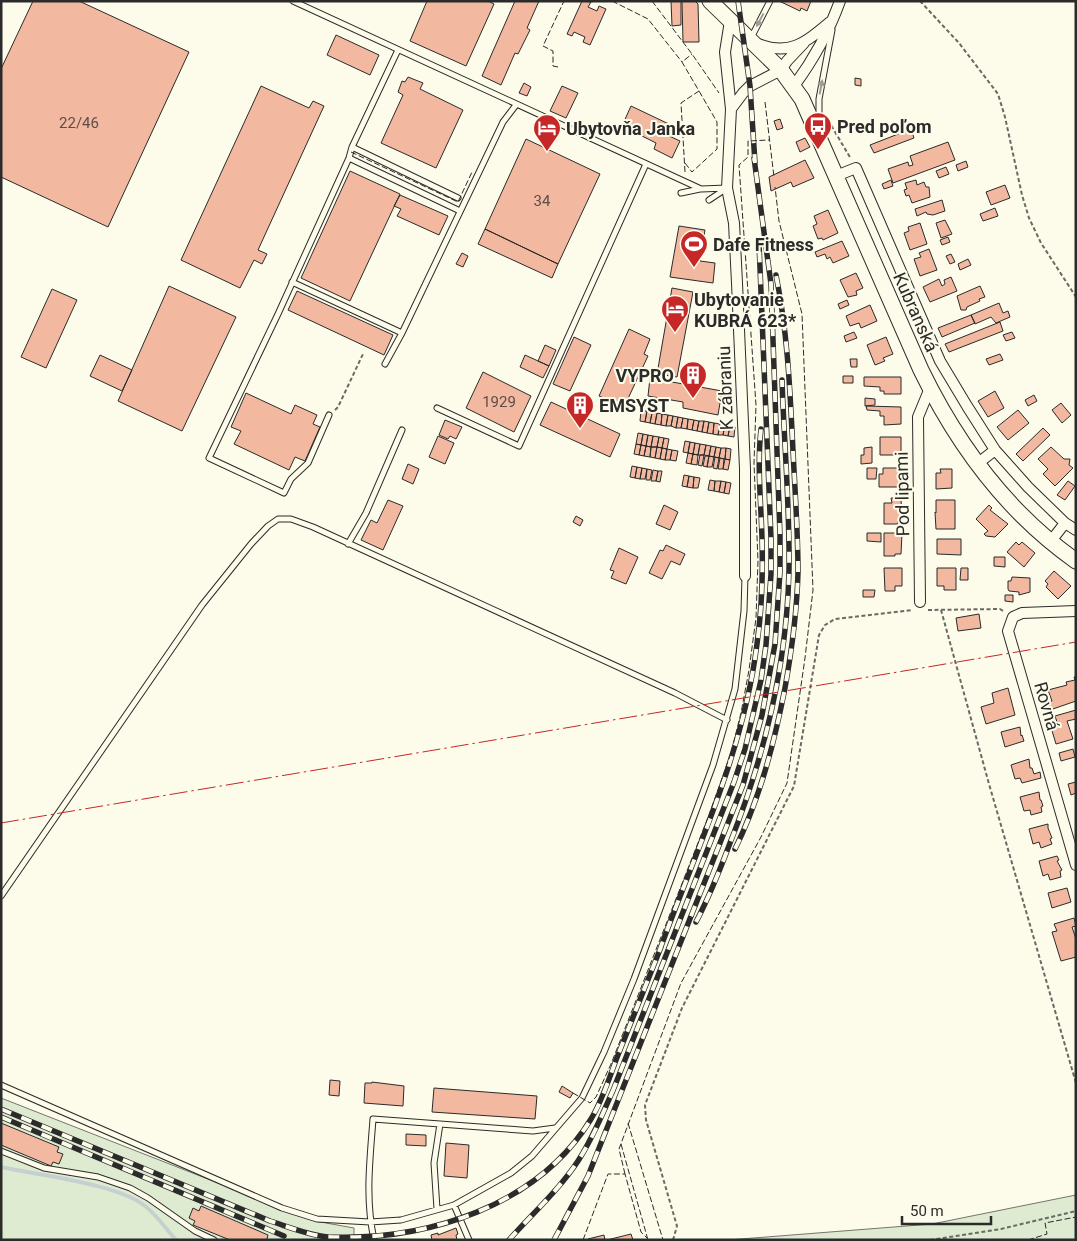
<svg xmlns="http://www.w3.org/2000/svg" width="1077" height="1241" viewBox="0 0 1077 1241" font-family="Roboto,sans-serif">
<rect width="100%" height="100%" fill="#fdfbea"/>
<path fill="#deebd1" stroke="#74746e" d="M1 1098 315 1221 354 1228V1240H1Z
M1076 1195V1240H728L932 1224Z"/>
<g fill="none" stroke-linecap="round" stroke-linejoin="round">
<path stroke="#c7d0d0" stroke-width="4" d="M1 1167C37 1175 119 1184 145 1206 157 1215 166 1229 176 1240"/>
</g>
<path fill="#f2b8a0" stroke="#2b2b2b" d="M33 1H79L189 52 108 227 1 177V69Z
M427 1H488L494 4 466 66 410 41Z
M515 1H539L527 28 530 30 518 54 515 53 501 85 482 76Z
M582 1 591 2 588 7 597 11 599 6 606 9 590 45 583 42 585 37 574 32 572 36 567 34Z
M671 1H681V25L672 26Z
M682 1H695L698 4 699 42H683Z
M779 1H811L807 11 801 8 800 11Z
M336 35 379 55 370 75 327 55Z
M408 77 423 83 420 89 463 110 436 168 381 143 403 95 398 92 402 81 405 82Z
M855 78 861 79V86L855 85Z
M524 83 531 87 527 96 519 93Z
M261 86 309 108 313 101 324 106 258 250 267 254 262 264 254 260 240 288 181 260Z
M562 86 578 93 566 118 550 111Z
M631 106 671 125 667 135 680 141 672 158 654 149 656 143 622 126Z
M780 119 783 128 777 130 774 121Z
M911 129 914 138 874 153 870 145Z
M805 138 810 147 800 152 796 142Z
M526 139 600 174 558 264 485 229Z
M948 142 955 160 893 183 888 169 908 162 909 166 913 165 910 156Z
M805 160 814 178 793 187 791 182 771 191 769 177Z
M966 161 968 167 958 171 956 165Z
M946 167 949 174 939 178 936 171Z
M350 171 400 194 350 301 301 278Z
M891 180 893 186 884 189 882 184Z
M916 180 917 185 924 182 926 187H929L930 197 912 203 909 195 906 196 904 190 907 189 905 183Z
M1005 185 1010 198 991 205 986 192Z
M400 195 448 216 439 235 397 216 401 209 394 206Z
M942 200 945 211 933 215 927 214 926 212 917 216 915 209Z
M995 208 998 216 983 221 980 214Z
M828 210 838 233 823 240 822 238 818 239 813 226 817 224 814 216Z
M945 220 952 234 941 238 936 223Z
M920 223 927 244 910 250 904 233 909 231 908 227Z
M679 226 705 230 700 261 715 263 713 283 670 277Z
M485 229 558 264 552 278 478 244Z
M948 237 950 242 942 245 940 240Z
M842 241 849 256 833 263 830 257 827 259 825 254 817 257 815 252Z
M929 249 937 270 920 276 914 259 921 257 919 253Z
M462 253 468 256 463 267 456 264Z
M951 254 955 262 950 264 946 256Z
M968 259 971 265 960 270 958 264Z
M856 273 863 288 856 291 857 295 848 297 840 280Z
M951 277 957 291 930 302 923 287 939 279 942 286 945 284 944 280Z
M169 286 236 317 182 431 118 401Z
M980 286 985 297 979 299 980 301 967 307 966 310H961L957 296Z
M672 288 693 292 677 377 657 374Z
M52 289 77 300 46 368 21 357Z
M297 291 393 335 384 355 288 310Z
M847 300 849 305 840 309 838 304Z
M999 303 1003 313 1008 311 1010 317 996 323 991 317 975 324 971 315Z
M870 305 877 321 861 328 859 323 850 326 846 316Z
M971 315 975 323 942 337 938 328Z
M1000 322 1003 331 949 352 945 344Z
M629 329 650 339 644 354 648 356 624 407 599 396Z
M854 332 857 338 846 342 844 336Z
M1012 332 1015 338 1006 341 1003 335Z
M574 337 591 345 570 391 553 384Z
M886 337 893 354 883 358 885 361 875 365 867 345Z
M545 345 556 350 549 366 538 361Z
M1000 354 1003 360 989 365 986 359Z
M100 355 132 370 122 391 90 376Z
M525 355 549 366 543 378 520 367Z
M850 359H857V367H851Z
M483 372 531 396 514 432 466 408Z
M843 376H853V383H843Z
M864 377H901V394H884V391H880V387L864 386Z
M650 378 722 391 718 415 683 408V402L648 396Z
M995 391 1004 408 988 417 978 401Z
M246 393 291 414 295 405 317 415 313 424 320 427 305 461 295 457 289 470 234 444 241 431 231 427Z
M1034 395 1037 401 1028 406 1025 400Z
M865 398 875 399V405L865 406Z
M551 402 620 434 610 457 540 425Z
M1061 403 1071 415 1062 423 1052 410Z
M866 406 901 407V424L884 425V416H880V411L867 410Z
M1018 410 1029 423 1008 440 997 427Z
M641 411H647L645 422 640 421Z
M647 411 652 413 650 423 645 422Z
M652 413H657L655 424 650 423Z
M657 413 662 414 661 425 655 424Z
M662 414 668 415 666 426 661 425Z
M668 415 673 416 671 426H666Z
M673 416 678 417 676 428 671 426Z
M678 417 683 418 681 428H676Z
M683 418 688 419 687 429 681 428Z
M688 419 694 420 692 430 687 429Z
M445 420 462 427 456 439 450 436 448 439 439 435Z
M694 420 699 421 697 431 692 430Z
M699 421H704L702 432 697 431Z
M704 421 709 422 707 433 702 432Z
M709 422 714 423 713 434 707 433Z
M714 423 720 424 718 435 713 434Z
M720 424 725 425 723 435H718Z
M725 425 730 426 728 436 723 435Z
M730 426 735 427 734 437 728 436Z
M1043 428 1050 435 1023 461 1016 454Z
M638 433 643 434 641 445 636 444Z
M643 434 648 435 646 446 641 445Z
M648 435 653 436 651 447 646 446Z
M438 436 454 443 445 464 429 457Z
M653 436 659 437 657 447H651Z
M659 437 664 438 662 448 657 447Z
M880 437H901V455H880Z
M664 438 669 439 667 449 662 448Z
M685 441 690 442 688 453 683 452Z
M690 442 695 443 693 454 688 453Z
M695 443 700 444 698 455 693 454Z
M636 444 641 445 639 455 634 454Z
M700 444 706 445 704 455H698Z
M641 445 646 446 644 456 639 455Z
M706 445 711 446 709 456 704 455Z
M646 446 651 447 650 457 644 456Z
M711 446 716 447 714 457 709 456Z
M651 447H657L655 458 650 457Z
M657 447 662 448 660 459 655 458Z
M716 447 721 448 719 458 714 457Z
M872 447V463L861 464V455H864V448Z
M1051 447 1064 459H1070L1069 465 1073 468 1055 486 1043 474 1048 469 1038 459Z
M662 448 667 449 665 460 660 459Z
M721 448H726L725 459 719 458Z
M726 448 731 449 730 460 725 459Z
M667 449 672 450 670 460H665Z
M672 450 678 451 676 461 670 460Z
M688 453 693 454 691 464 686 463Z
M693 454 698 455 697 465 691 464Z
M700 455H704L702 466 698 465Z
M705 456H709L707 467 703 466Z
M709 456 714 457 712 467H707Z
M715 457 719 458 717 469 713 468Z
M720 458 724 459 723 469H718Z
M725 459 730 460 728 470 723 469Z
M408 464 419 469 413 484 402 479Z
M632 466 637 467 635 478 630 477Z
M637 467 642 468 640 479 635 478Z
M642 468 647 469 645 479H640Z
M867 468H877L876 479H867Z
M883 468H901L902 487H879V474H883Z
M647 469 652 470 650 480H646Z
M940 469H952V488L936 489V473H941Z
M653 470 658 471 656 481H651Z
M658 471H662L660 482 656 481Z
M684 475 689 476 687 487 682 486Z
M689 476 694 477 693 488 687 487Z
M694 477 700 478 698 488H693Z
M710 480 715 481 714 491 708 490Z
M715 481H721L719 492 714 491Z
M721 481 726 482 724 493 719 492Z
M1068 481 1075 486 1065 500 1057 495Z
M726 482 731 483 729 494 724 493Z
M891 498H901L902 521H898V524H884V503H892Z
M388 500 403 506 383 550 361 540 371 520 377 523Z
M936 500H955V529H936L935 512 936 513Z
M664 505 678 512 670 530 656 524Z
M989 505 992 508 990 510 1008 524 995 537 986 536 984 534 988 531 976 519Z
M576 516 583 520 580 526 573 522Z
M867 533H881V542L867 541Z
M884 533H902L901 554H895V556H884Z
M937 539H961V555L937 554Z
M1016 542 1019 545 1022 542 1035 553 1024 567 1007 552Z
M666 545 685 554 680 565 671 561 662 579 649 573 660 550 663 551Z
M619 548 638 557 626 584 611 578 614 571 610 570Z
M994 557H1005V567L994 566Z
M884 568H902V586H895V591H885Z
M937 568H956V590H944V586H937Z
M961 568H968V580H960Z
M1054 571 1071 586 1058 599 1046 587 1048 584 1045 581Z
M1012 577 1030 578V592L1019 595V592L1009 591 1008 589V581H1011Z
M863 590H875L874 597H863Z
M1005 595H1013V602L1005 601Z
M979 614 981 628 958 631 956 618Z
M1074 677H1076V701L1047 711 1045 703 1052 701 1048 690 1067 685 1066 682 1075 680Z
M1008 688 1015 715 986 724 981 707 994 703 992 693Z
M1076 710V719L1067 721 1073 739 1056 744 1050 724 1057 722 1055 716Z
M1020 727 1021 736 1022 735 1024 741 1005 747 1001 732Z
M1073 749 1075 757 1061 761 1059 753Z
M1029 759 1030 768H1032L1034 774 1040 772 1041 778 1022 783 1020 778 1015 779 1011 765Z
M1076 782V793L1071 795 1068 784Z
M1039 792 1040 800H1041L1043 806 1041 807 1042 812 1031 815 1030 810 1024 811 1020 797Z
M1048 824V828L1052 838 1050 839 1052 844 1041 848 1039 842 1033 844 1029 829Z
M1057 856 1059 860 1057 861 1062 870 1060 871 1061 877 1050 880 1048 874 1043 876 1039 861Z
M1067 888 1071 902 1052 908 1048 893Z
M1074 918 1076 926 1072 927 1076 939V957L1061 961 1052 932 1057 931 1054 924Z
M330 1080 340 1081 339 1096 329 1095Z
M372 1082 404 1086 403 1106 364 1103 365 1083H372Z
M562 1086 573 1093 570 1098 559 1092Z
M434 1088 537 1096 535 1119 432 1112Z
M1 1123 59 1147 57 1152 63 1154 59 1164 53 1162 51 1166 1 1145Z
M406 1134 426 1135V1146L406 1145Z
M446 1143 469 1145 467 1178 444 1176Z
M201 1206 268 1235 267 1239 270 1240H230L193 1225 195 1221 189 1218 193 1208 199 1211Z
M456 1228 458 1234 456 1235 457 1240H432L431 1235 438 1233V1235Z
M631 1234 633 1240H607Z
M604 1235 605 1240H589L588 1239Z"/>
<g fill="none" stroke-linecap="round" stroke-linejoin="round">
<g stroke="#2b2b2b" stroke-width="7">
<path id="lane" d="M293 1 701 189 727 188
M751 38 770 1
M398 50 352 147 458 198
M819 125V99L832 30
M349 158 460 211
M681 193 700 189
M709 200 727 188
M292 282 402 333
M385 364 402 333 503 122 516 105
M437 408 519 446 646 164
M329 415 308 463 291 479 284 493 209 458 278 314 349 158 352 147
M348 544 366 513 402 430
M1 896 202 605 251 544 268 526 278 519H291L313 527 675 693 727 720
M1 1085 282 1208 317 1219 370 1222 401 1220 454 1205 511 1173 532 1156 582 1098 604 1052 634 979 713 765 735 689 744 611 745 576
M1 1151 44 1168 98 1177 130 1188 148 1198 195 1231 214 1240
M454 1205 469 1240
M437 1209 434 1163 440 1124 533 1131 555 1128
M374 1240C365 1198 370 1160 373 1119L440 1124"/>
</g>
<g stroke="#2b2b2b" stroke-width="12">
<path id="street" d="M730 21 725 52 731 109 727 188 734 223 737 283 745 469V576
M756 43C789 57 805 43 830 22
M794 86C813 60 829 32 840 1
M731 109 743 93 750 86 781 70 787 61 804 43
M836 176 856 168 940 361 967 406 995 450 1028 487 1065 523 1076 530
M977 464 995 450
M1051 541 1065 523
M920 602 918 417 930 388
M1076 611 1022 613 1013 617 1008 631 1076 865"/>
</g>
<g stroke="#2b2b2b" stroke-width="17">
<path id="secondary" d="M710 1 781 70 802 99 921 370C957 444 1008 513 1076 561"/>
</g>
<path stroke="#6a6964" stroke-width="2" stroke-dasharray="4 2.5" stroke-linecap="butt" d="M920 1 959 43 998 94 1005 117 1022 195 1029 218 1041 243 1076 297
M828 120 851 159
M335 410 338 407 363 354
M928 610 1000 609 1005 612
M941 610 989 784 1076 1083
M673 1240 677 1226 646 1120 645 1105 682 1008 794 786 819 635 825 625 835 619 913 610
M930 1240 1001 1229 1076 1211"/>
<use href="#lane" stroke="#fdfbea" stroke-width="5"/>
<use href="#street" stroke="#fdfbea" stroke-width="10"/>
<use href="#secondary" stroke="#fdfbea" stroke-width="15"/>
<g stroke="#2b2b2b" stroke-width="5.5">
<path id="rail" d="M738 1 750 86 755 163
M735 849C760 798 774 744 785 688 792 649 797 611 798 572 798 532 795 491 793 451 790 391 788 335 776 275
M696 922C709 897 720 870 730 843 765 755 787 664 789 570 790 507 784 443 782 380
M659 952C696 849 743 755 757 644 762 609 763 574 762 538 761 502 757 466 761 429
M612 1093 734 782 745 749 761 680 766 645 771 574V538L759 243
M1 1109 270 1221C289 1227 308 1235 328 1237 427 1241 538 1206 591 1119 602 1101 609 1079 616 1060 631 1022 646 985 661 947
M1 1117 284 1236
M509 1240C532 1214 559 1190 578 1161 593 1138 603 1113 614 1088
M554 1240 588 1176 743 785 762 715 775 644 780 572V535L771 284 754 158"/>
</g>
<use href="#rail" stroke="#fdfbea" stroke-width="4" stroke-dasharray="11" stroke-linecap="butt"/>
<path stroke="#2b2b2b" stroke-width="1" stroke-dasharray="6 2.5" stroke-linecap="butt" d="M612 1 648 19 682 62
M652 1 692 54 719 93
M558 67 553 66V51L543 46 564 1
M765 102 774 177
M351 152 458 202 472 172
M685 163 692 172 717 149V122L699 91
M685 172 681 103 699 91 682 62 692 54
M573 1093 590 1103 596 1097 611 1064 709 815 731 753 741 713 749 670 756 618 758 561 754 463 756 405 739 165 748 157V141L769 140
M628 1123 663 1240
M621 1144 648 1240
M625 1174 619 1149 681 983 761 837 787 783 805 658 813 590 802 314 779 221 775 187
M583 1240 608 1174H625L641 1232 647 1238
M1028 1240 1047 1234 1045 1223 1076 1217"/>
<path stroke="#c62828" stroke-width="1" stroke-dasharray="18 4 2.5 4" stroke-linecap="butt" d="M1 823 1076 642"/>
</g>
<defs><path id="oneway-solid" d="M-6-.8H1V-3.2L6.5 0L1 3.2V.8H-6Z" transform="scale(1.25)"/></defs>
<g fill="#9e9d94">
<use href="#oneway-solid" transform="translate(760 20) rotate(118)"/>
<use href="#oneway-solid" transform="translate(821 87) rotate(-80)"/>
</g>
<defs>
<g id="bus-pin" transform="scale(1.4375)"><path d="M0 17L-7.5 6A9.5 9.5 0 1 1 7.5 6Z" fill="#c62828" stroke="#fdfbea"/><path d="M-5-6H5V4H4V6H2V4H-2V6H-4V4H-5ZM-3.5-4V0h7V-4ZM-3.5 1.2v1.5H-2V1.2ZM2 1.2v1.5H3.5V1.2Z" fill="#fff"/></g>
<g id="hotel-pin" transform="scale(1.4375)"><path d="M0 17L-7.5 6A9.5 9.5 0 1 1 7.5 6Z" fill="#c62828" stroke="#fdfbea"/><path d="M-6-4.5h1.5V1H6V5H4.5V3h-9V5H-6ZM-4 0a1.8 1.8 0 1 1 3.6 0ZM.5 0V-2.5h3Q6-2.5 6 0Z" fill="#fff"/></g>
<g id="stadium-pin" transform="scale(1.4375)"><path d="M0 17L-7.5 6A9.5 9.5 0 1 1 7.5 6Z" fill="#c62828" stroke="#fdfbea"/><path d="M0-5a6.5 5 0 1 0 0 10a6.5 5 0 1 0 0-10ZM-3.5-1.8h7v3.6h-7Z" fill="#fff"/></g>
<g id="building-pin" transform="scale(1.4375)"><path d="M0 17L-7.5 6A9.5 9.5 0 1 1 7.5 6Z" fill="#c62828" stroke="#fdfbea"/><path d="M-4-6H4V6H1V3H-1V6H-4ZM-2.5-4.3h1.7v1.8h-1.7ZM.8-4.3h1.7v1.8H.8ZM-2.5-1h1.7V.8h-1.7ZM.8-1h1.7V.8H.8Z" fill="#fff"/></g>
</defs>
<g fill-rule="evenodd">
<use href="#bus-pin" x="818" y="126"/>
<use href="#hotel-pin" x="547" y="128"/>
<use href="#stadium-pin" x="694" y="244"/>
<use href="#hotel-pin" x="675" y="309"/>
<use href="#building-pin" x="693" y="375"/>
<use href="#building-pin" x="580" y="405"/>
</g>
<g text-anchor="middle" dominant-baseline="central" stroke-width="4" stroke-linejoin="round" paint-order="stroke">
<g font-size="15" fill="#5d4e48">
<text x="79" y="123">22/46</text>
<text x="542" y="201">34</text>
<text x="499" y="402">1929</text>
</g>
<g font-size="18" font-weight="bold" fill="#2b2b2b" stroke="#fdfbea" text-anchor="start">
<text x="837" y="126">Pred poľom</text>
<text x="566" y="128">Ubytovňa Janka</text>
<text x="713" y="244">Dafe Fitness</text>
<text x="694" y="299">Ubytovanie<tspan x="694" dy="21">KUBRÁ 623*</tspan></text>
<text x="674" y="375" text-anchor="end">VYPRO</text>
<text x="599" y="405">EMSYST</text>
</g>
<g font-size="18" fill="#2b2b2b" stroke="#fdfbea">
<text transform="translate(916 312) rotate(66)">Kubranská</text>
<text transform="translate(725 388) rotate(-92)">K zábraniu</text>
<text transform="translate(902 494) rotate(-91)">Pod lipami</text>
<text transform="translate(1047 706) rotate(74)">Rovná</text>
</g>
</g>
<rect width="1077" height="1241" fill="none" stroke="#2b2b2b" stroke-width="5"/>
<path d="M902 1216v8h89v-8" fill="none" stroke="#2b2b2b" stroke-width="2.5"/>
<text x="910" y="1216" font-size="15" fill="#2b2b2b" stroke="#fdfbea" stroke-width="4" paint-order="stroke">50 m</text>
</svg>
